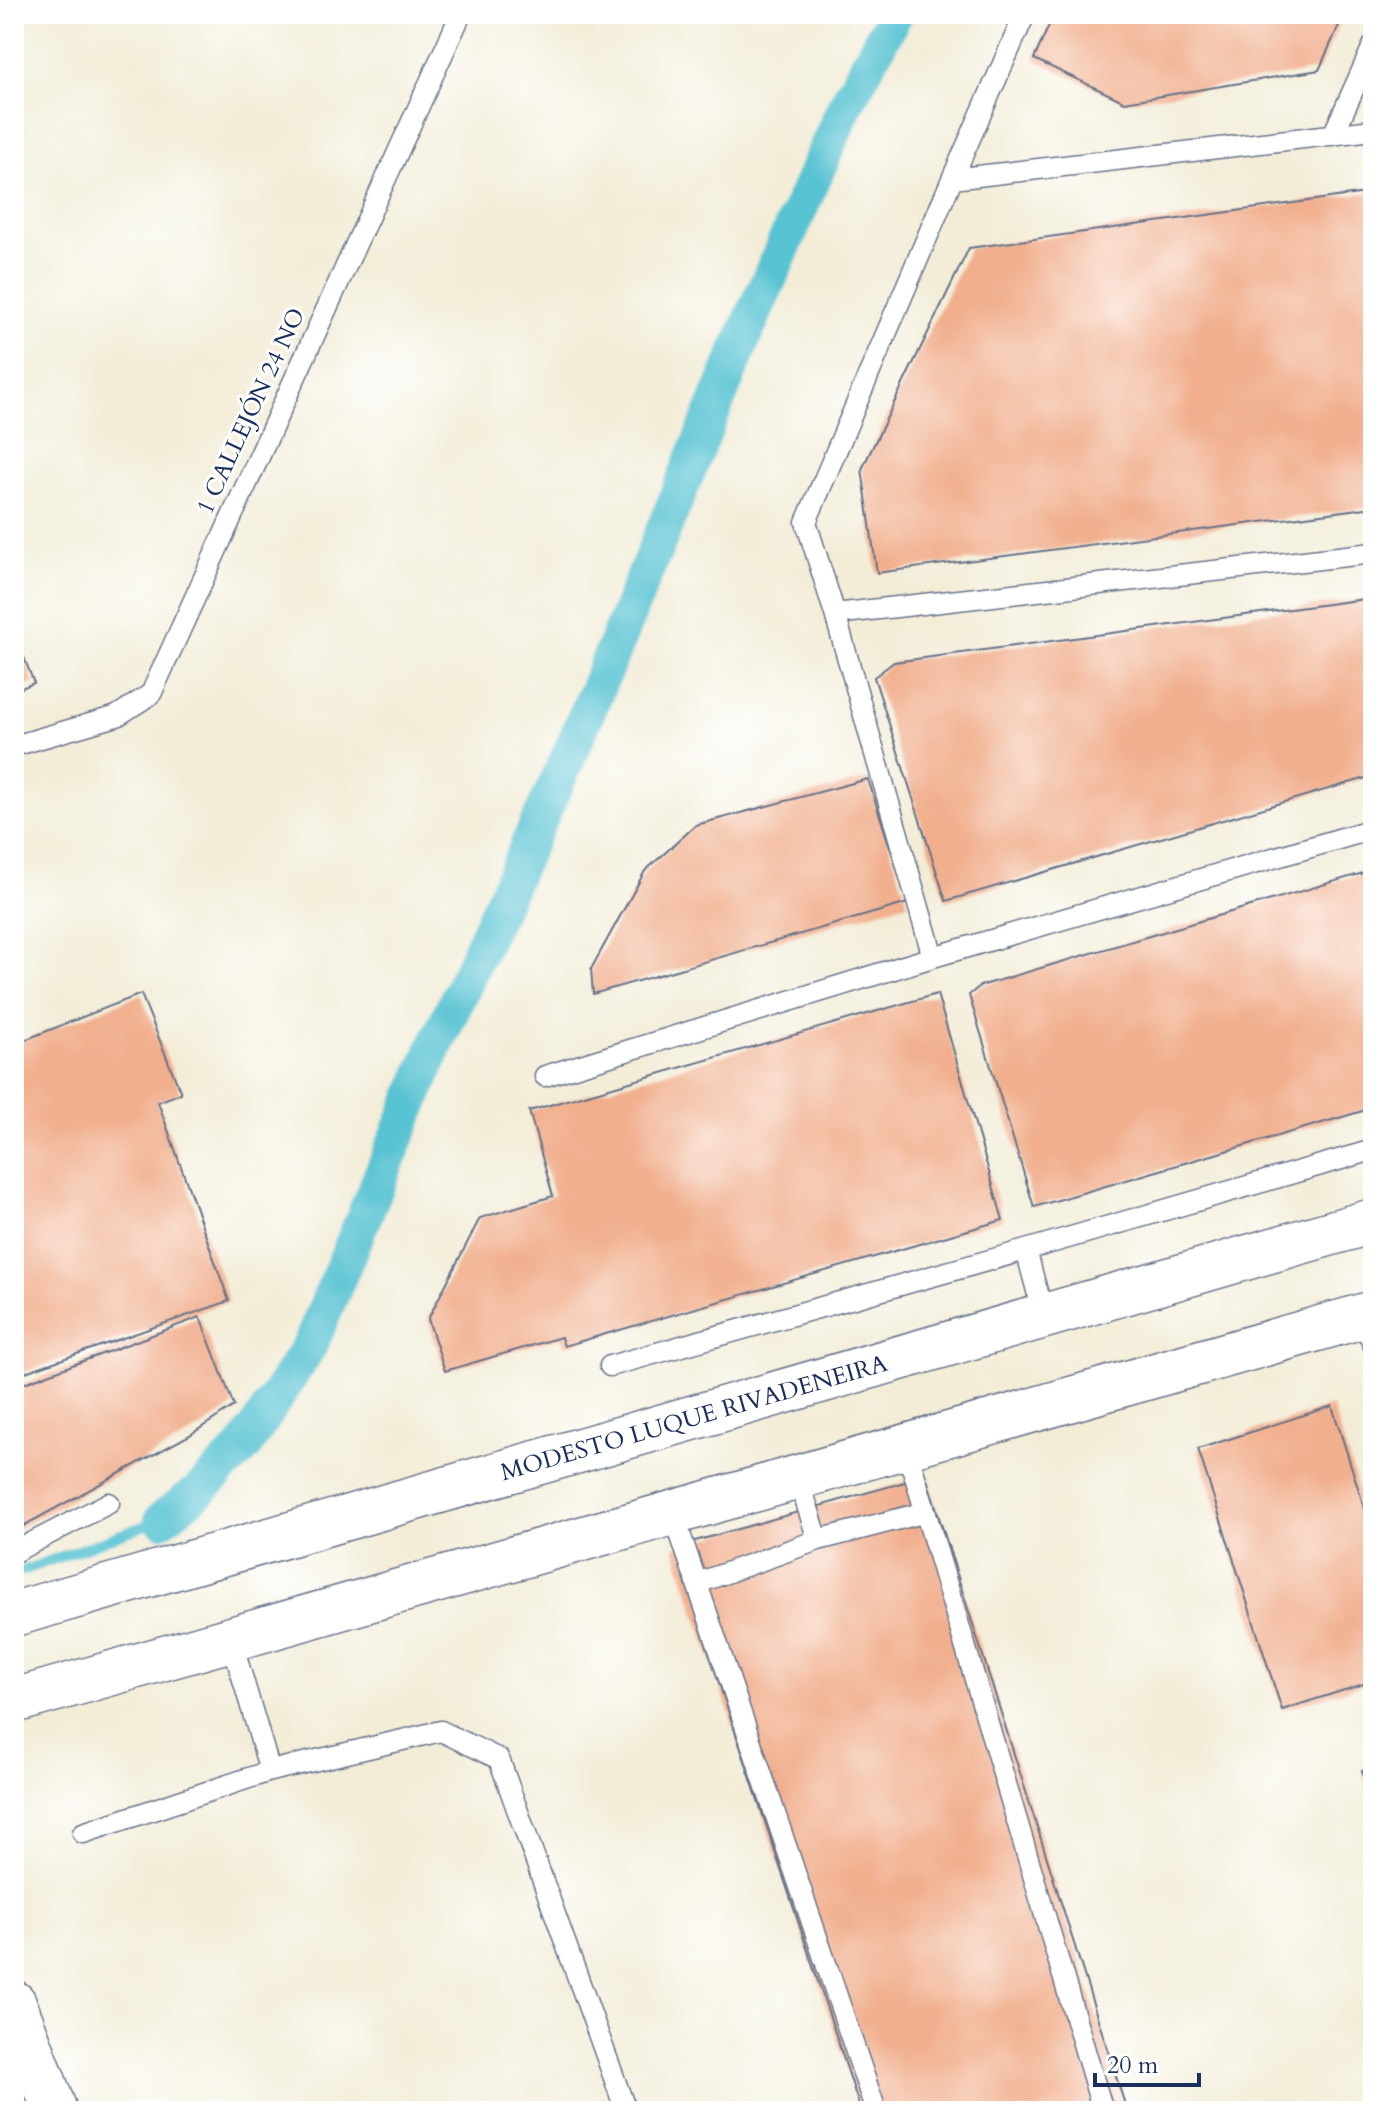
<svg xmlns="http://www.w3.org/2000/svg" width="1387" height="2125" viewBox="0 0 1387 2125" font-family="Cardo,serif">
<rect width="100%" height="100%" fill="#fff"/>
<filter id="ink" filterUnits="userSpaceOnUse"><feTurbulence type="fractalNoise" baseFrequency=".0125" numOctaves="2"/><feDisplacementMap in="SourceGraphic" scale="16" xChannelSelector="R" yChannelSelector="G"/><feConvolveMatrix kernelMatrix="1 2 1 2 8 2 1 2 1" color-interpolation-filters="sRGB"/></filter>
<filter id="wash" filterUnits="userSpaceOnUse"><feTurbulence type="fractalNoise" baseFrequency=".006" numOctaves="4" result="noise"/><feDisplacementMap in="SourceGraphic" scale="32" xChannelSelector="R" yChannelSelector="G"/><feGaussianBlur stdDeviation="1.8" result="paint"/><feColorMatrix in="noise" values="0 0 0 0 0 0 0 0 0 0 0 0 0 0 0 0 0 1.4 0 .05"/><feComposite in="paint" operator="in"/></filter>
<g filter="url(#wash)">
<rect width="100%" height="100%" fill="#f3edd8"/>
<g fill="none" stroke-linecap="round" stroke-linejoin="round">
<path stroke="#58c3d3" stroke-width="10" d="M14 1574 162 1519"/>
<path stroke="#58c3d3" stroke-width="36" d="M162 1519 199 1491 245 1446 311 1343 434 1049 568 758 749 325 845 106 895 14"/>
</g>
<g id="blocks">
<path fill="#f1af8d" d="M1054 14H1344L1319 70 1125 102 1034 59Z
M1373 192V507L877 573 862 469 969 248Z
M1373 598V776L946 901 874 677 894 662Z
M14 632 34 683 14 691Z
M868 779 908 903 593 994 591 969 645 871 696 825Z
M1373 870V1108L1034 1207 969 995 980 986Z
M141 994 181 1093 158 1102 229 1301 14 1376V1044Z
M937 994 1003 1220 564 1346 561 1337 445 1371 428 1319 480 1218 553 1196 529 1111Z
M200 1317 234 1406 190 1435 14 1531V1387Z
M1332 1406 1373 1535V1681L1282 1710 1198 1449Z
M926 1476 1127 2111H861L674 1547Z
M1373 1767V1801H1372L1362 1771Z"/>
</g>
</g>
<g filter="url(#ink)">
<use href="#blocks" fill-opacity="0" stroke="#677289" stroke-width="2"/>
<g fill="none" stroke-linecap="round" stroke-linejoin="round">
<g stroke="#677289" stroke-width="23">
<path id="service" d="M1333 135 1373 46
M952 179 1373 130
M835 614 1373 553
M14 746 117 716 151 694 460 16
M933 957 835 614 806 522 952 179 1025 14
M545 1076 933 957 1373 829
M1026 1250 1044 1317
M1362 1317 1373 1344
M610 1366 1026 1250 1373 1150
M901 1448 913 1470 1103 2111
M673 1513 876 2111
M818 1540 926 1512
M14 1552 109 1503
M698 1583 818 1540 798 1477
M270 1771 441 1731 499 1759 626 2111
M83 1833 270 1771 231 1639"/>
</g>
<g stroke="#677289" stroke-width="47">
<path id="tertiary" d="M14 1614 1373 1221
M14 1701 1373 1313
M14 2003 55 2111"/>
</g>
<use href="#service" stroke="#fff" stroke-width="20"/>
<use href="#tertiary" stroke="#fff" stroke-width="44"/>
</g>
</g>
<g text-anchor="middle" dominant-baseline="central" stroke-width="6" stroke-linejoin="round" paint-order="stroke">
<g font-size="24" fill="#1b2f5e" stroke="#fff">
<text transform="translate(251 411) rotate(-65)">1 CALLEJÓN 24 NO</text>
<text transform="translate(694 1418) rotate(-16)">MODESTO LUQUE RIVADENEIRA</text>
</g>
</g>
<rect width="1387" height="2125" fill="none" stroke="#fff" stroke-width="48"/>
<path d="M1095 2073v12h104v-12" fill="none" stroke="#1b2f5e" stroke-width="4"/>
<text x="1107" y="2073" font-size="24" fill="#1b2f5e" stroke="#ffffff" stroke-width="6" paint-order="stroke">20 m</text>
</svg>
